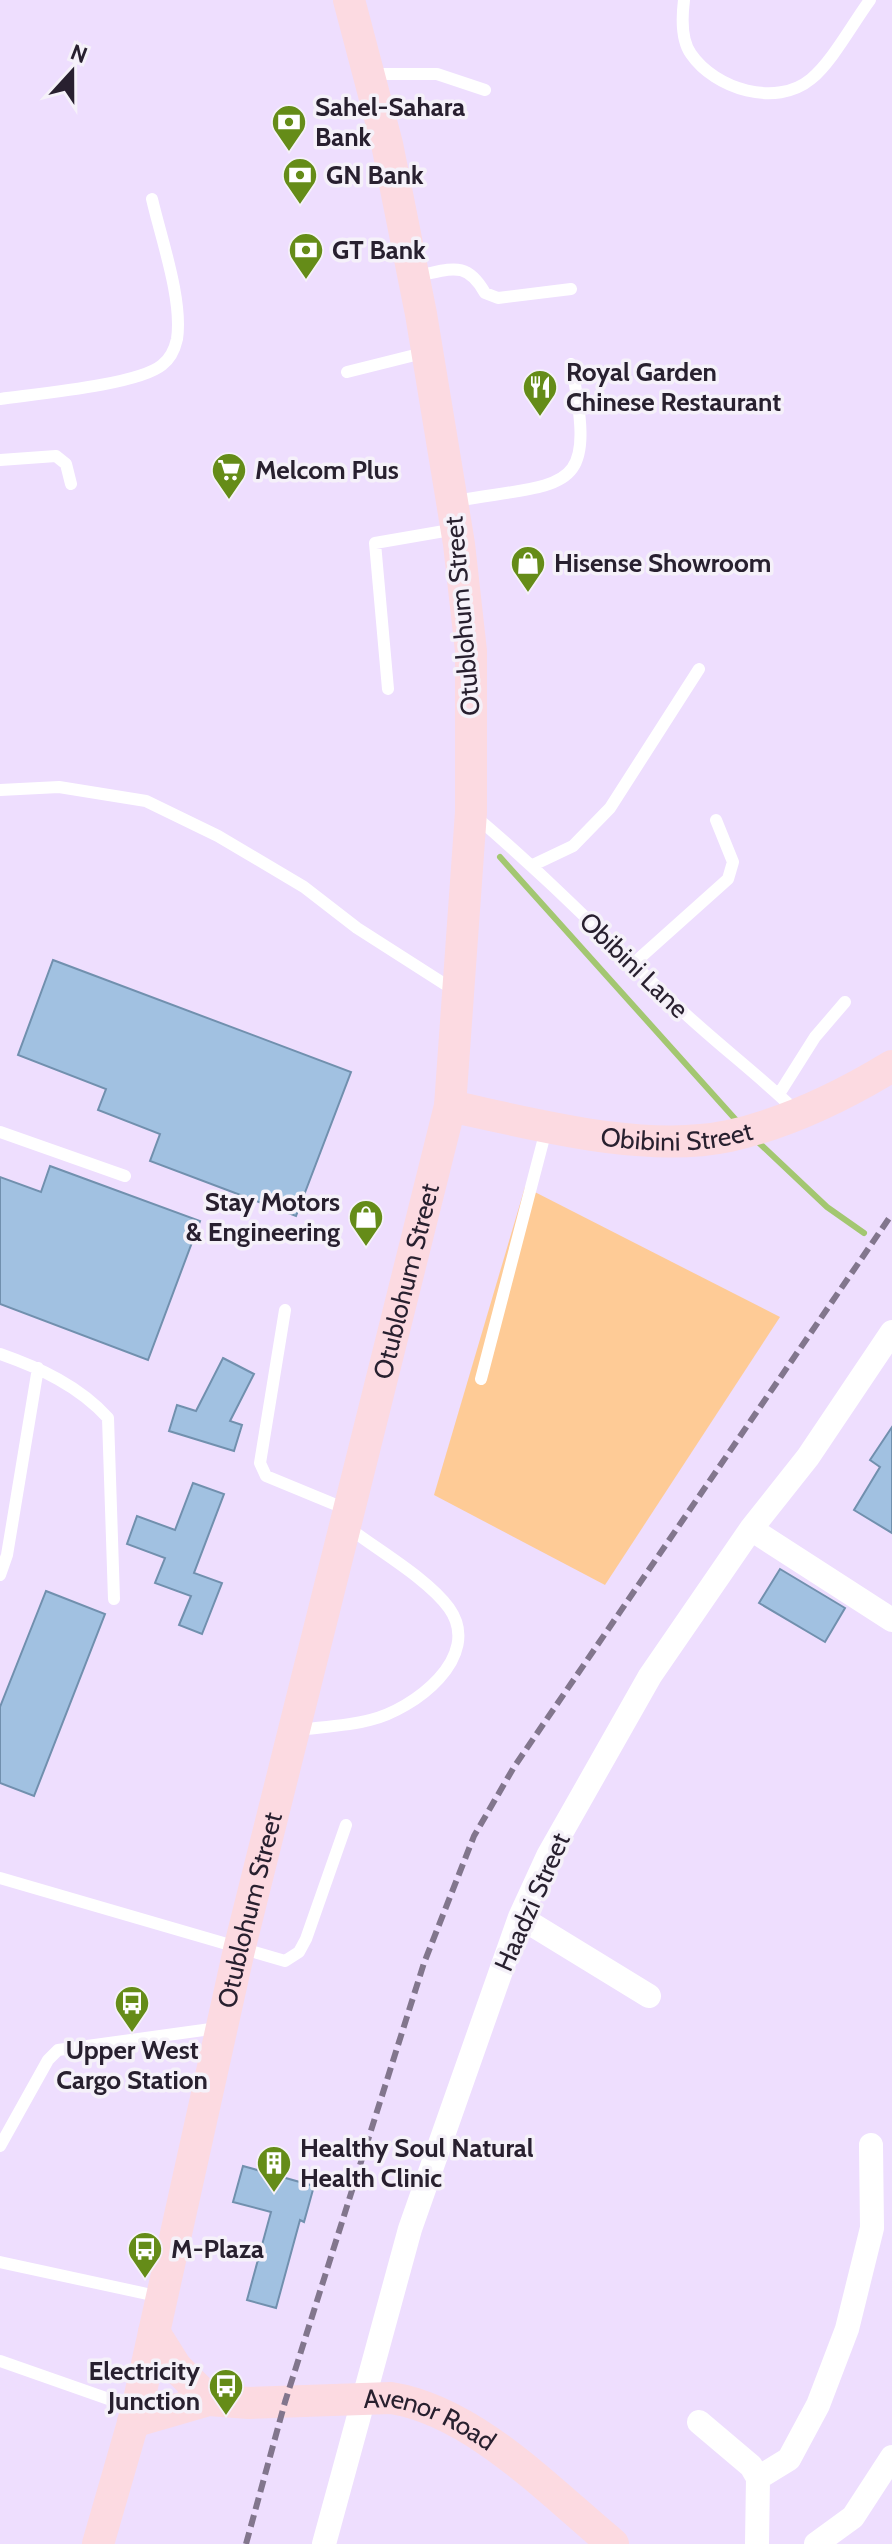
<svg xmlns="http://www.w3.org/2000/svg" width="892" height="2544" viewBox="0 0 892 2544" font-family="Cabin,sans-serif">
<rect width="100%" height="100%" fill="#eedefe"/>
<path fill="#fecb96" d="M525 1187 780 1317 605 1585 434 1495Z"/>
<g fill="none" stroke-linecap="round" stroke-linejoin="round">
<path stroke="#a3c771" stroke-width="6" d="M500 857 736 1120
M755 1139 827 1207 864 1233"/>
</g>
<path fill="#a1c1e1" stroke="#7190ae" stroke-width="2" d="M53 960 351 1072 296 1216 150 1161 160 1134 98 1110 106 1089 18 1055Z
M50 1166 200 1221 148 1360 0 1304V1177L41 1192Z
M223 1358 254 1374 230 1421 242 1425 234 1451 169 1431 177 1405 196 1411Z
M892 1427V1533L854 1510 880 1467 870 1460Z
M193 1483 224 1494 194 1573 222 1583 202 1634 179 1625 191 1596 155 1583 165 1558 127 1544 137 1516 175 1530Z
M780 1569 845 1608 825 1642 759 1603Z
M46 1591 105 1614 34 1796 0 1783V1707Z
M243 2166 314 2186 304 2222 300 2220 276 2308 247 2300 271 2212 233 2202Z"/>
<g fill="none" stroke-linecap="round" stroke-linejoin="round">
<path stroke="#fff" stroke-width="12" d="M684 0C682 16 681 40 691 54 715 89 776 108 811 79 832 62 853 23 870 0
M372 74H437L485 90
M416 276C450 270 466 259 485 293L498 298 571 289
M347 372 427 352
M0 399C35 394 138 385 162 365 170 359 175 348 177 339 183 300 161 238 152 199
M0 460 56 456 66 464 71 484
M455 501C570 481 598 497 571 364
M388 689 375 543 456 529
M0 790 59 787 146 801 218 836 304 887 357 928 457 992
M476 817C547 877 611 943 678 1007 717 1044 759 1075 798 1113
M533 865 573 846 610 808 699 669
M633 964 728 879 733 862 716 820
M779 1094 815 1037 845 1002
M0 1132 125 1176
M285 1310 260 1463 266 1476 346 1509
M0 1354C40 1368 79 1386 108 1418L114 1599
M481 1379 546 1130
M0 1575 7 1555 38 1368
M297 1730C321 1727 347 1726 370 1720 413 1710 484 1657 449 1608 428 1579 379 1551 349 1528
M0 1878 285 1961 299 1952 306 1939 346 1825
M0 2146 48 2060 58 2050 218 2028
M0 2262 161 2297
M0 2361 137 2409"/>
<path stroke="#fff" stroke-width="24" d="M751 1529 892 1620
M520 1917 649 1996
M699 2422 751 2466 758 2478
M758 2478 789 2459 818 2405 847 2329 872 2228 871 2145
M324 2544 410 2229 520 1917 548 1856 650 1676 751 1529 808 1457 892 1332
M757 2544 758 2478
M816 2544 853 2517 892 2457"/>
<g stroke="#fcdae1" stroke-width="32">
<path id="s1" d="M450 1106C534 1124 644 1154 729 1136 788 1123 841 1097 892 1066"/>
<path d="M154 2332 176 2367 209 2400"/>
<path id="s2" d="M133 2422 209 2400 249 2403 391 2398C474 2411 550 2492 613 2544"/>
<path id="s3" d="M98 2544 137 2409 239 1950 450 1106 471 812V651L459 544 421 314 387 144 349 0"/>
</g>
<path stroke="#82768d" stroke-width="6" stroke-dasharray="12 6" stroke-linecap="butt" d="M246 2544 285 2402 424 1963 474 1836 514 1767 892 1214"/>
</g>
<defs>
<g id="bank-pin" transform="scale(1.8)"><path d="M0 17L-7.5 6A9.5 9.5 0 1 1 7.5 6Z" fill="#658c18" stroke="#f5f1f9"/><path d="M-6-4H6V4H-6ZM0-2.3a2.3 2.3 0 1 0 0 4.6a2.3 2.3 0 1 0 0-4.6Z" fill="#fff"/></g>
<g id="restaurant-pin" transform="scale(1.8)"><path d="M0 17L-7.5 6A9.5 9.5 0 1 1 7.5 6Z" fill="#658c18" stroke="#f5f1f9"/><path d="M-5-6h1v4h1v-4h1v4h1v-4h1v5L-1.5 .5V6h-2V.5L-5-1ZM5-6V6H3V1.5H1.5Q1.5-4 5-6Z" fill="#fff"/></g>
<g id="supermarket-pin" transform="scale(1.8)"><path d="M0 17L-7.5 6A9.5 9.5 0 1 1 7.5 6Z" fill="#658c18" stroke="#f5f1f9"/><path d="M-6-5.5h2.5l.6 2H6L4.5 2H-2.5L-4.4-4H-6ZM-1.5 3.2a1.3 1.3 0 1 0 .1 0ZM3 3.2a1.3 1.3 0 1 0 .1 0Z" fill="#fff"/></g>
<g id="shop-pin" transform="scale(1.8)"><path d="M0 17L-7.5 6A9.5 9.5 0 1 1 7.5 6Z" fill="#658c18" stroke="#f5f1f9"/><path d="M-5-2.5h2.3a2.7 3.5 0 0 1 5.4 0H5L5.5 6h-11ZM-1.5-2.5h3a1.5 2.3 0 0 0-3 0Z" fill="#fff"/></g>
<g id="bus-pin" transform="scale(1.8)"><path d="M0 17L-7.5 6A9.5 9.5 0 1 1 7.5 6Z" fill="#658c18" stroke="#f5f1f9"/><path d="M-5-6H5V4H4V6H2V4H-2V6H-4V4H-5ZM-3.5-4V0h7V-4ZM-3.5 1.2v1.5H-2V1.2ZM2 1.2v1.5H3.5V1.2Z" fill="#fff"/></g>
<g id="building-pin" transform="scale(1.8)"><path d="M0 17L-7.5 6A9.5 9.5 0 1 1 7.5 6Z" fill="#658c18" stroke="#f5f1f9"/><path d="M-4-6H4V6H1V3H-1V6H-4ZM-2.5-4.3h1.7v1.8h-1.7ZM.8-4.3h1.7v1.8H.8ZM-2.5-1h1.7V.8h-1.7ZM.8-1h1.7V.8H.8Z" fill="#fff"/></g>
</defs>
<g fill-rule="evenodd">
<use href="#bank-pin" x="289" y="122"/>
<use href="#bank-pin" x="300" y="175"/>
<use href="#bank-pin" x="306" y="250"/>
<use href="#restaurant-pin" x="540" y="387"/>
<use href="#supermarket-pin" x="229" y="470"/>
<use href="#shop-pin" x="528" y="563"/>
<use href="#shop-pin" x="366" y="1217"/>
<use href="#bus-pin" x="132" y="2003"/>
<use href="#building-pin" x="274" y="2163"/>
<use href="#bus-pin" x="145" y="2249"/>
<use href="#bus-pin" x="226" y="2386"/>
</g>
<g text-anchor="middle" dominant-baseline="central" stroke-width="7" stroke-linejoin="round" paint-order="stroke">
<g font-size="26" font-weight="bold" fill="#28202f" stroke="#f5f1f9" text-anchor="start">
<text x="315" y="107">Sahel-Sahara<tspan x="315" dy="30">Bank</tspan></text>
<text x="326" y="175">GN Bank</text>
<text x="332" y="250">GT Bank</text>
<text x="566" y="372">Royal Garden<tspan x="566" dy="30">Chinese Restaurant</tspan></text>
<text x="255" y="470">Melcom Plus</text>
<text x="554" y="563">Hisense Showroom</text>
<text x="340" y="1202" text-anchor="end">Stay Motors<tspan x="340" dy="30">&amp; Engineering</tspan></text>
<text x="132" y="2050" text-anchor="middle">Upper West<tspan x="132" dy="30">Cargo Station</tspan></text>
<text x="300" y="2148">Healthy Soul Natural<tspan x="300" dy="30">Health Clinic</tspan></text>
<text x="171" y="2249">M-Plaza</text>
<text x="200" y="2371" text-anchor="end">Electricity<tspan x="200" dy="30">Junction</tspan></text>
</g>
<g font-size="26" fill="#28202f" stroke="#f5f1f9">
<text transform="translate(462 616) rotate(-95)">Otublohum Street</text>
<text transform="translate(634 965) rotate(44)">Obibini Lane</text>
<text stroke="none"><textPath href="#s1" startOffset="230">Obibini Street</textPath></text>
<text stroke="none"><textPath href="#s3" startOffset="1300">Otublohum Street</textPath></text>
<text transform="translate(532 1902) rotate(-66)">Haadzi Street</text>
<text stroke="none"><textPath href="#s3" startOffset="652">Otublohum Street</textPath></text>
<text stroke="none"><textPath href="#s2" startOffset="304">Avenor Road</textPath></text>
</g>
</g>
<g transform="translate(72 72) rotate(21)" stroke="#f5f1f9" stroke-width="6" paint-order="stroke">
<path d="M0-6L14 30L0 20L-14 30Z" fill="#28202f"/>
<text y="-12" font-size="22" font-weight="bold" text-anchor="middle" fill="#28202f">N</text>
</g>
</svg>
